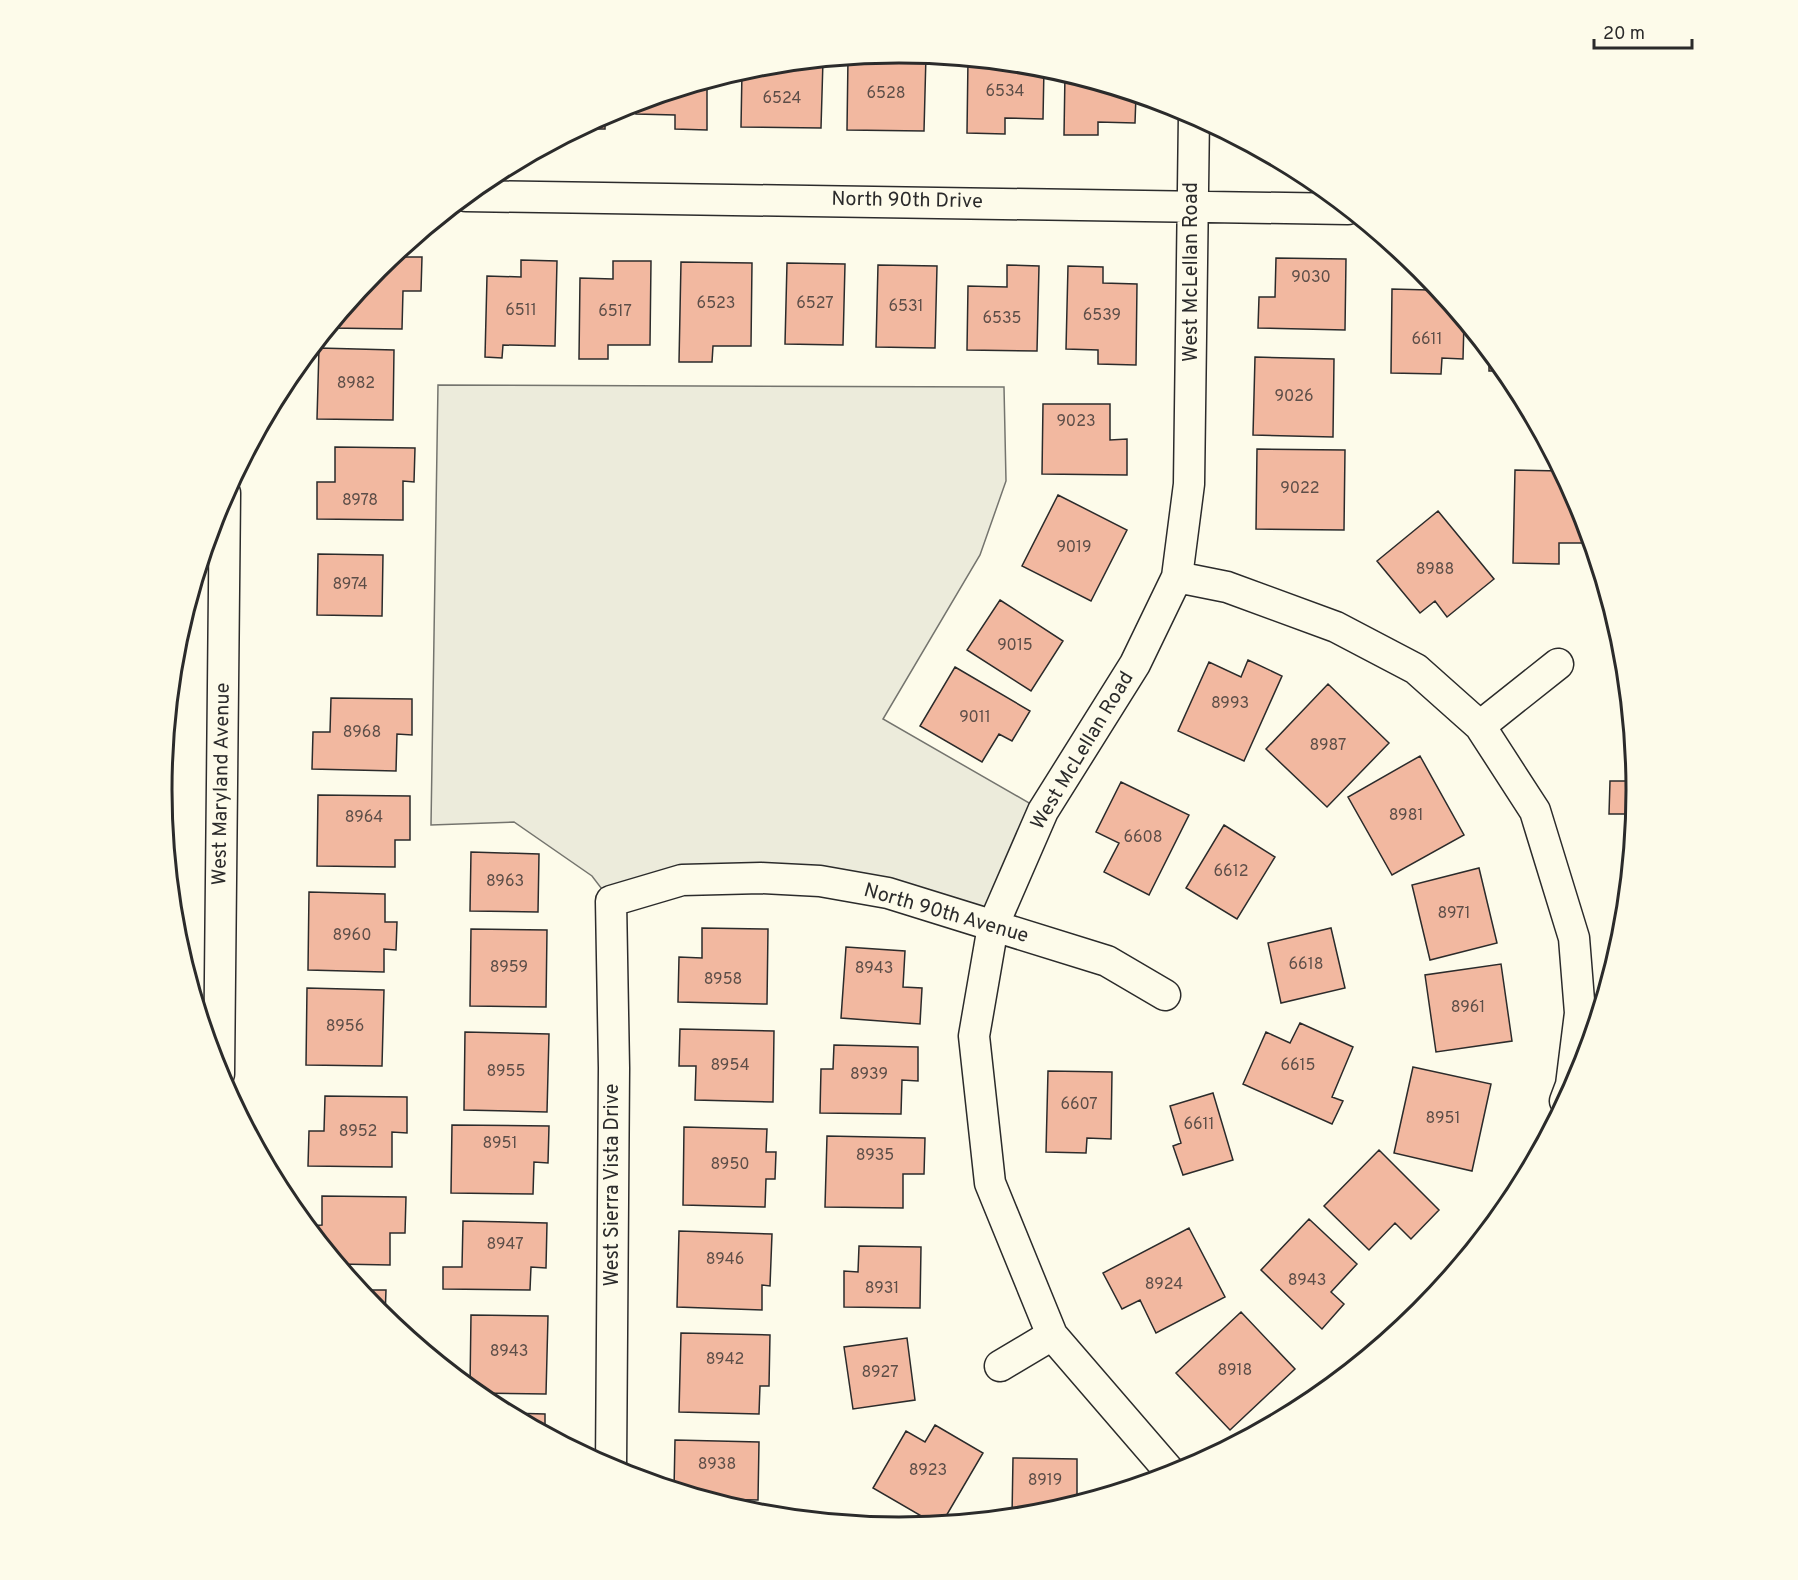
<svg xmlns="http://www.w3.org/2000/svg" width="1798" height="1580" viewBox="0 0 1798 1580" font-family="Overpass,sans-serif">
<rect width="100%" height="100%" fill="#fdfbea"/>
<path fill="#ecebdb" stroke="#74746e" stroke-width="1.5" d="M438 385 1004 387 1006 481 980 555 883 719 1043 811 993 926 820 881 611 901 592 876 514 822 431 825Z"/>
<path fill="#f2b8a0" stroke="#2b2b2b" stroke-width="1.5" d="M899 53 926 55 924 131 847 130 848 58Z
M968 59 1044 67 1043 119 1005 118V134L967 133Z
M823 60 821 128 741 127 742 71 755 67Z
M1065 73 1136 95 1135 123 1098 122V135H1064Z
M707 81V130L675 129V115L636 114 637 103Z
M605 115V129H579Z
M392 257H422L421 291H403L402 329 329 328 378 268Z
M1276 258 1346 259 1345 330 1258 328 1259 297H1275Z
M521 260 557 261 555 346 503 345 502 358 485 357 487 276 521 277Z
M613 261H651L650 345H608V359H579L580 278 613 279Z
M681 262 752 263 751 346H713L712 362H679Z
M787 263 845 264 843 345 785 344Z
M878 265 937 266 935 348 876 347Z
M1007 265 1039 266 1037 351 967 350 968 286 1007 287Z
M1068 266 1103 267V283L1137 284 1136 365 1098 364V350L1066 349Z
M1430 279 1464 322 1463 359 1442 358 1441 374 1391 373 1392 289 1429 290Z
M319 348 394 350 393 420 317 419Z
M1489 352 1505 371H1489Z
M1255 357 1334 359 1333 437 1253 435Z
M1043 404H1110V440L1127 439V475L1042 474Z
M335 447 415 448 414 482 403 481V520L317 519V482H335Z
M1257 449 1345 450 1344 530 1256 529Z
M1515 470 1561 471 1580 508 1590 543H1559V564L1513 563Z
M1058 495 1127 530 1091 601 1022 566Z
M1438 511 1494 579 1447 617 1435 601 1420 613 1377 561Z
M318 554 383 555 382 616 317 615Z
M1000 600 1063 641 1031 691 967 650Z
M1248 660 1282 676 1244 761 1178 731 1209 662 1241 677Z
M955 667 1030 711 1012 741 999 734 982 762 920 726Z
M1328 684 1389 743 1327 807 1266 749Z
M331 698 412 699V735L397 734 396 771 312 769 313 732H330Z
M1630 742 1636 790 1634 814H1609L1610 781H1629Z
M1420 756 1464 835 1392 875 1348 797Z
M1121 782 1189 815 1149 895 1104 872 1119 843 1096 832Z
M318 795 410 796V840H395V867L317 866Z
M1224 825 1275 857 1237 919 1186 888Z
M471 852 539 854 538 912 470 911Z
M1479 868 1497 943 1430 960 1412 885Z
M309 892 385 894V922H397L396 950 384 949V972L308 970Z
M702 928 768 929 767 1004 678 1002 679 957 702 958Z
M1331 928 1345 988 1281 1003 1268 943Z
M471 929 547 930 546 1007 470 1006Z
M846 947 905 951 903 987 922 988 920 1024 841 1018Z
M1501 964 1512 1041 1436 1052 1425 975Z
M307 988 384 990 382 1066 306 1065Z
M1300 1023 1353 1047 1332 1097 1343 1101 1332 1124 1243 1084 1266 1032 1290 1043Z
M680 1029 774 1031 773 1102 695 1100 696 1066H679Z
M465 1032 549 1034 547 1112 464 1110Z
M834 1045 918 1047V1081L902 1080 901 1114 820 1113 821 1069H833Z
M1413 1067 1491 1084 1472 1171 1394 1153Z
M1048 1071 1112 1072 1111 1139 1087 1138 1086 1153 1046 1152Z
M1213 1093 1233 1160 1183 1175 1173 1146 1181 1143 1170 1106Z
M325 1096 407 1097V1133L392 1132V1167L308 1166 309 1131H324Z
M452 1125 549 1126 548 1163 534 1162 533 1194 451 1193Z
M684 1127 767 1129 766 1152H776L775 1179H766L765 1207 683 1205Z
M827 1136 925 1138 924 1174H903V1208L825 1207Z
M1379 1150 1439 1210 1411 1239 1395 1223 1369 1250 1324 1206Z
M322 1196 406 1197 405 1233H390V1265L338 1264 307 1226 322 1225Z
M1309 1219 1357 1264 1331 1292 1344 1304 1322 1329 1261 1270Z
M463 1221 547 1223 546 1268 531 1267 530 1290 443 1289V1267H462Z
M1189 1228 1225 1297 1156 1333 1140 1300 1122 1309 1103 1273Z
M679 1231 772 1234 770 1286 762 1285V1310L677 1307Z
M859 1246 921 1247 920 1308 844 1307V1271L858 1272Z
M360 1290H386L385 1318 377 1311Z
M1241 1312 1295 1369 1230 1430 1176 1373Z
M471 1315 548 1316 546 1394 477 1393 470 1387Z
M388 1320H401V1331Z
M681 1333 770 1335 769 1386H760L759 1414 679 1412Z
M907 1338 915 1400 853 1409 844 1347Z
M508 1413 545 1414V1433Z
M935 1425 983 1453 942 1523 935 1524 873 1488 906 1431 925 1442Z
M675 1440 759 1442 758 1500 708 1499 674 1489Z
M1013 1458 1077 1459V1503L1043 1513 1012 1516Z"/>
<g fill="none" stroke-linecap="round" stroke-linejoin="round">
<g stroke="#2b2b2b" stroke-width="33">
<path id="street" d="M466 196 1348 209
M1177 577 1227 587 1336 627 1416 669 1480 726 1535 811 1574 938 1580 1013 1571 1085 1565 1101
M1480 726 1558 664
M219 1074 225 493
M1000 1366 1052 1335
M611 1468 614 1068 611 901 682 880 761 878 820 881 888 893 1107 961 1165 995
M1172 1474 1052 1335 990 1183 974 1036 993 926 1043 811 1135 664 1177 577 1189 484 1194 115"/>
</g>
<use href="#street" stroke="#fdfbea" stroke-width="30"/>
</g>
<g text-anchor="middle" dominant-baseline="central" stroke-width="4.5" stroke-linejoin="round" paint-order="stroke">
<g font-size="16" fill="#5d4e48">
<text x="1005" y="92">6534</text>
<text x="886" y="94">6528</text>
<text x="782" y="99">6524</text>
<text x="1311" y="278">9030</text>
<text x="716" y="304">6523</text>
<text x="815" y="304">6527</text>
<text x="906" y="307">6531</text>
<text x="521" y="311">6511</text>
<text x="615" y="312">6517</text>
<text x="1102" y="316">6539</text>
<text x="1002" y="319">6535</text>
<text x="1427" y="340">6611</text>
<text x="356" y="384">8982</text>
<text x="1294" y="397">9026</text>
<text x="1076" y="422">9023</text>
<text x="1300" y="489">9022</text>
<text x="360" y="501">8978</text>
<text x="1074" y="548">9019</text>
<text x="1435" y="570">8988</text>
<text x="350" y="585">8974</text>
<text x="1015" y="646">9015</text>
<text x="1230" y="704">8993</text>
<text x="975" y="718">9011</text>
<text x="362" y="733">8968</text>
<text x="1328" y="746">8987</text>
<text x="1406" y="816">8981</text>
<text x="364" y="818">8964</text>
<text x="1143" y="838">6608</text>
<text x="1231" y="872">6612</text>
<text x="505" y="882">8963</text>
<text x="1454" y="914">8971</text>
<text x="352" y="936">8960</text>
<text x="1306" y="965">6618</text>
<text x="509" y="968">8959</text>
<text x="874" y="969">8943</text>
<text x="723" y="980">8958</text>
<text x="1468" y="1008">8961</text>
<text x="345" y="1027">8956</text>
<text x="730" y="1066">8954</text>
<text x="1298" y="1066">6615</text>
<text x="506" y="1072">8955</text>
<text x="869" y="1075">8939</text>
<text x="1079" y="1105">6607</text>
<text x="1443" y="1119">8951</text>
<text x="1199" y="1125">6611</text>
<text x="358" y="1132">8952</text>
<text x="500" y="1144">8951</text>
<text x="875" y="1156">8935</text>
<text x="730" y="1165">8950</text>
<text x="505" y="1245">8947</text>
<text x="725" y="1260">8946</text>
<text x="1307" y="1281">8943</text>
<text x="1164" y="1285">8924</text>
<text x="882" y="1289">8931</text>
<text x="509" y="1352">8943</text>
<text x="725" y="1360">8942</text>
<text x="1235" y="1371">8918</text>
<text x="880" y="1373">8927</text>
<text x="717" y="1465">8938</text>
<text x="928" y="1471">8923</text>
<text x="1045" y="1481">8919</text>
</g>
<g font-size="20" fill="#2b2b2b" stroke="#fdfbea">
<text transform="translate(907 201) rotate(1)">North 90th Drive</text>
<text transform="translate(1192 272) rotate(-90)">West McLellan Road</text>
<text transform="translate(1083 751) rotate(-59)">West McLellan Road</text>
<text transform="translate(222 784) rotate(-89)">West Maryland Avenue</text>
<text transform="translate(946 914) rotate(16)">North 90th Avenue</text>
<text transform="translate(613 1185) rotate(-90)">West Sierra Vista Drive</text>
</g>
</g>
<path d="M0 0H1798V1580H0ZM172 790a727 727 0 1 1 1454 0a727 727 0 1 1-1454 0Z" fill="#fdfbea" fill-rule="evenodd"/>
<path fill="none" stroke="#2b2b2b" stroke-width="3" d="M172 790a727 727 0 1 1 1454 0a727 727 0 1 1-1454 0Z"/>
<path d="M1594 39v9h98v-9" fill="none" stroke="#2b2b2b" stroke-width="3"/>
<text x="1603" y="39" font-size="18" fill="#2b2b2b" stroke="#fdfbea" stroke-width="4.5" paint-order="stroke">20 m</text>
</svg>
